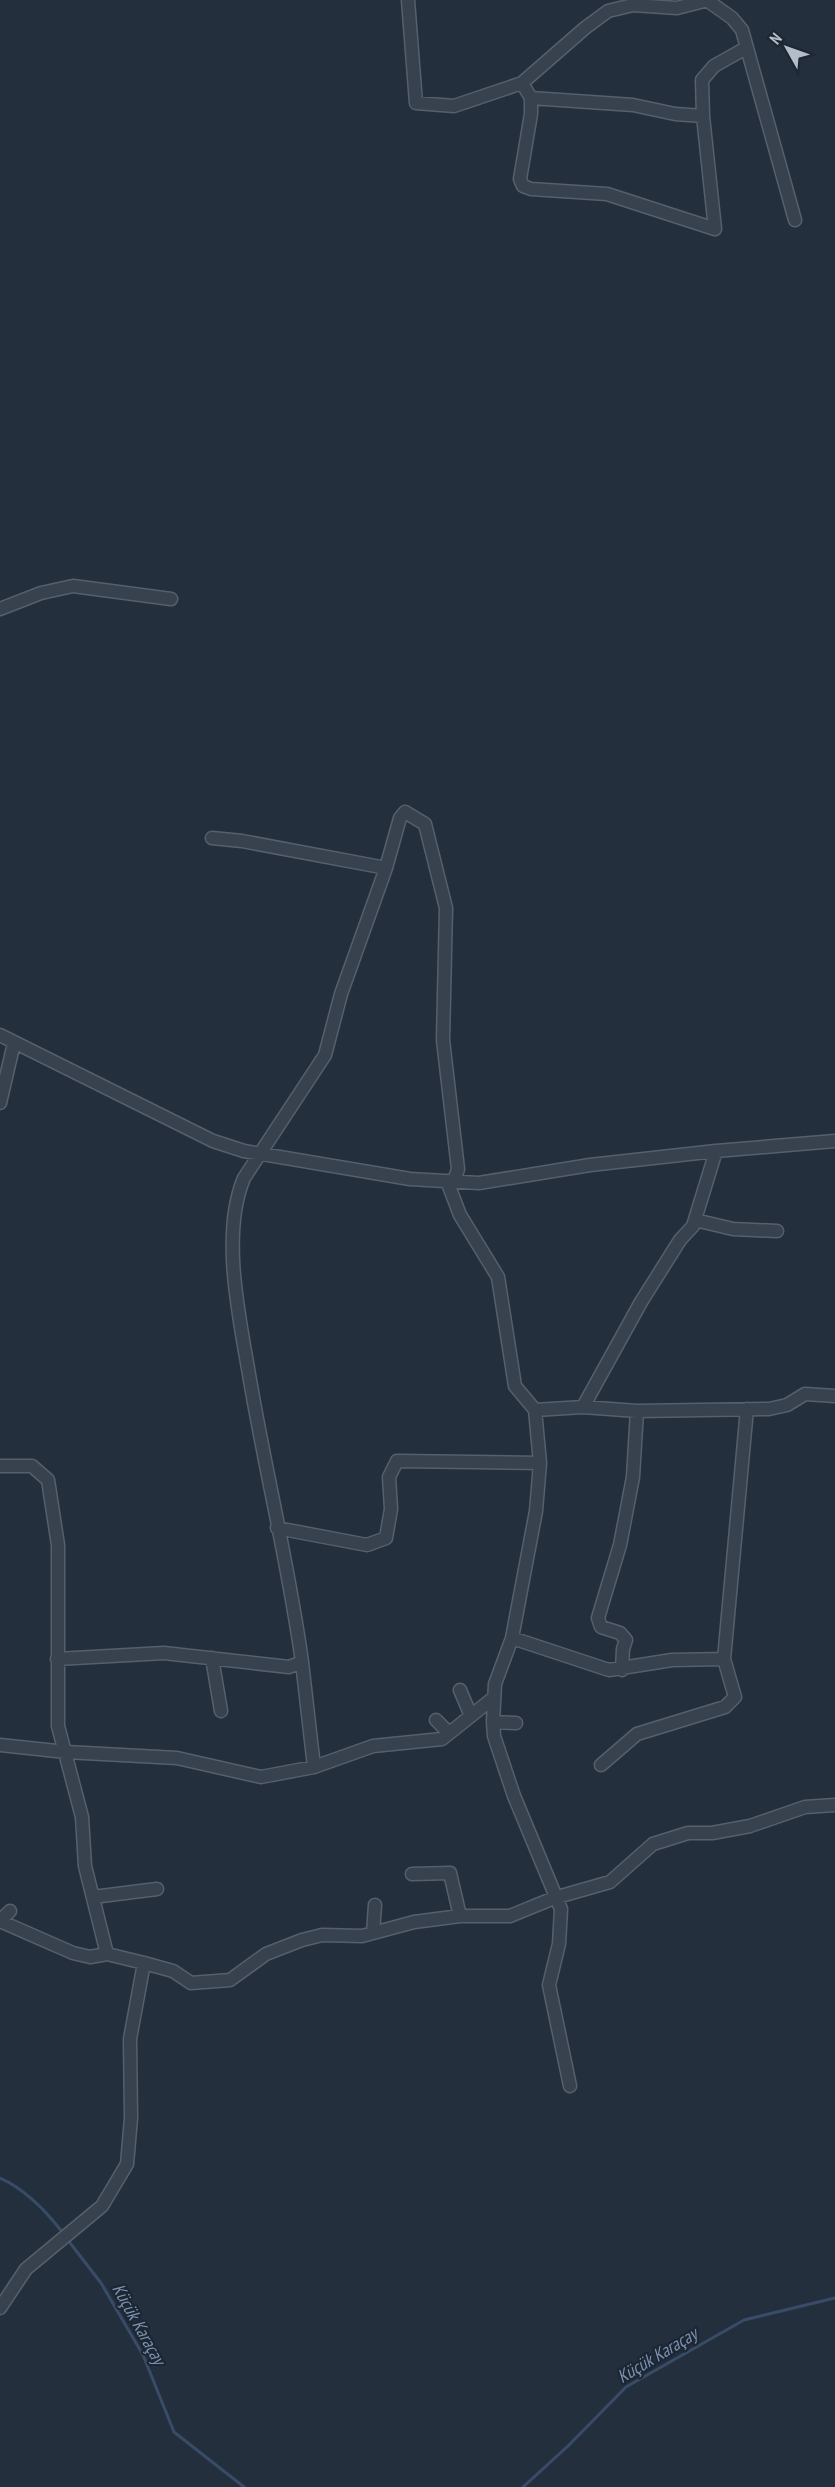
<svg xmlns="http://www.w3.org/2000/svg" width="835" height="2487" viewBox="0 0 835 2487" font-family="'PT Sans Narrow',sans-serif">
<rect width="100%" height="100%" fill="#242f3e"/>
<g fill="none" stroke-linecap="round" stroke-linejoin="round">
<path stroke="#394c67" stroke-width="3" d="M0 2178C25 2189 47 2212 63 2233
M67 2239 101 2283 143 2355 174 2432 244 2487
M523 2487 568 2446 626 2387 744 2320 835 2298"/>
<g stroke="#565f6c" stroke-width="15">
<path id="minor" d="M408 0 416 103 454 106 522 83 585 28 608 11 633 5 677 8 708 0
M708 1 732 18 742 30 795 220
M522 83 531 98V114L520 179 523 186 531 189 607 194 715 229 703 116 702 80 714 66 746 48
M531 98 633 105 675 114 703 116
M0 609 41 593 73 586 171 599
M386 868 400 818 405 812 425 824 446 908 443 1040 458 1169 454 1181
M0 1035 213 1141 244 1151 410 1179 479 1183 590 1165 716 1151 835 1141
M0 1103 14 1043
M447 1181 460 1215 498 1277 515 1386 535 1410 540 1463 536 1511 512 1638 495 1684 493 1722 494 1736 514 1796 561 1909 559 1944 549 1985 570 2086
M695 1220 733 1229 777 1231
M583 1407 641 1302 680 1240 693 1226 716 1151
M535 1410 583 1407 637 1411 769 1409 787 1405 805 1394 835 1396
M0 1466H32L48 1480 58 1545V1726L82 1817 85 1866 107 1954
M277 1528 367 1545 386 1538 391 1509 389 1477 397 1461 540 1463
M512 1638 609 1670 672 1660 724 1659
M212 1658 221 1711
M57 1659 164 1653 289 1667 302 1662C289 1567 266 1474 250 1380 240 1320 220 1235 244 1178L325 1055 341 994 386 868 242 841 212 838
M302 1662 314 1767
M622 1670 623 1649 626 1640 620 1633 601 1627 598 1618 620 1545 633 1477 637 1411
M460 1690 471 1716
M436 1720 449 1733
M493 1722 516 1723
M0 1745 66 1752 177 1758 261 1777 314 1767 373 1746 442 1739 492 1699
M601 1765 637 1734 725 1707 735 1697 724 1659 747 1409
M412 1874 450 1873 460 1916
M93 1897 157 1889
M0 1921 73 1953 90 1957 107 1954 144 1963 173 1971 191 1983 230 1980 266 1954 302 1940 322 1935 362 1936 414 1922 460 1916H510L554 1898 610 1882 653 1844 688 1833H712L750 1826 805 1807 835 1805
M0 1921 10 1911
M373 1933 375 1905
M0 2308 26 2269 102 2206 127 2164 131 2118 130 2039 144 1963"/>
</g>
<use href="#minor" stroke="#38414e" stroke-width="12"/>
</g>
<g text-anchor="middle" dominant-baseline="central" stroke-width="4.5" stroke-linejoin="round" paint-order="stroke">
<g font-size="18" font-style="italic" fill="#7c92b1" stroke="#1d2633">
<text transform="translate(139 2324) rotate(61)">Küçük Karaçay</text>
<text transform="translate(657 2355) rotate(-31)">Küçük Karaçay</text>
</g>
</g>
<g transform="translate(787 48) rotate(310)" stroke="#1d2633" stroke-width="4.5" paint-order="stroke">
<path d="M0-4.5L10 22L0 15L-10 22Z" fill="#b4bcc9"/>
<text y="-9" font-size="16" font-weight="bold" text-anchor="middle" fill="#b4bcc9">N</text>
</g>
</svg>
